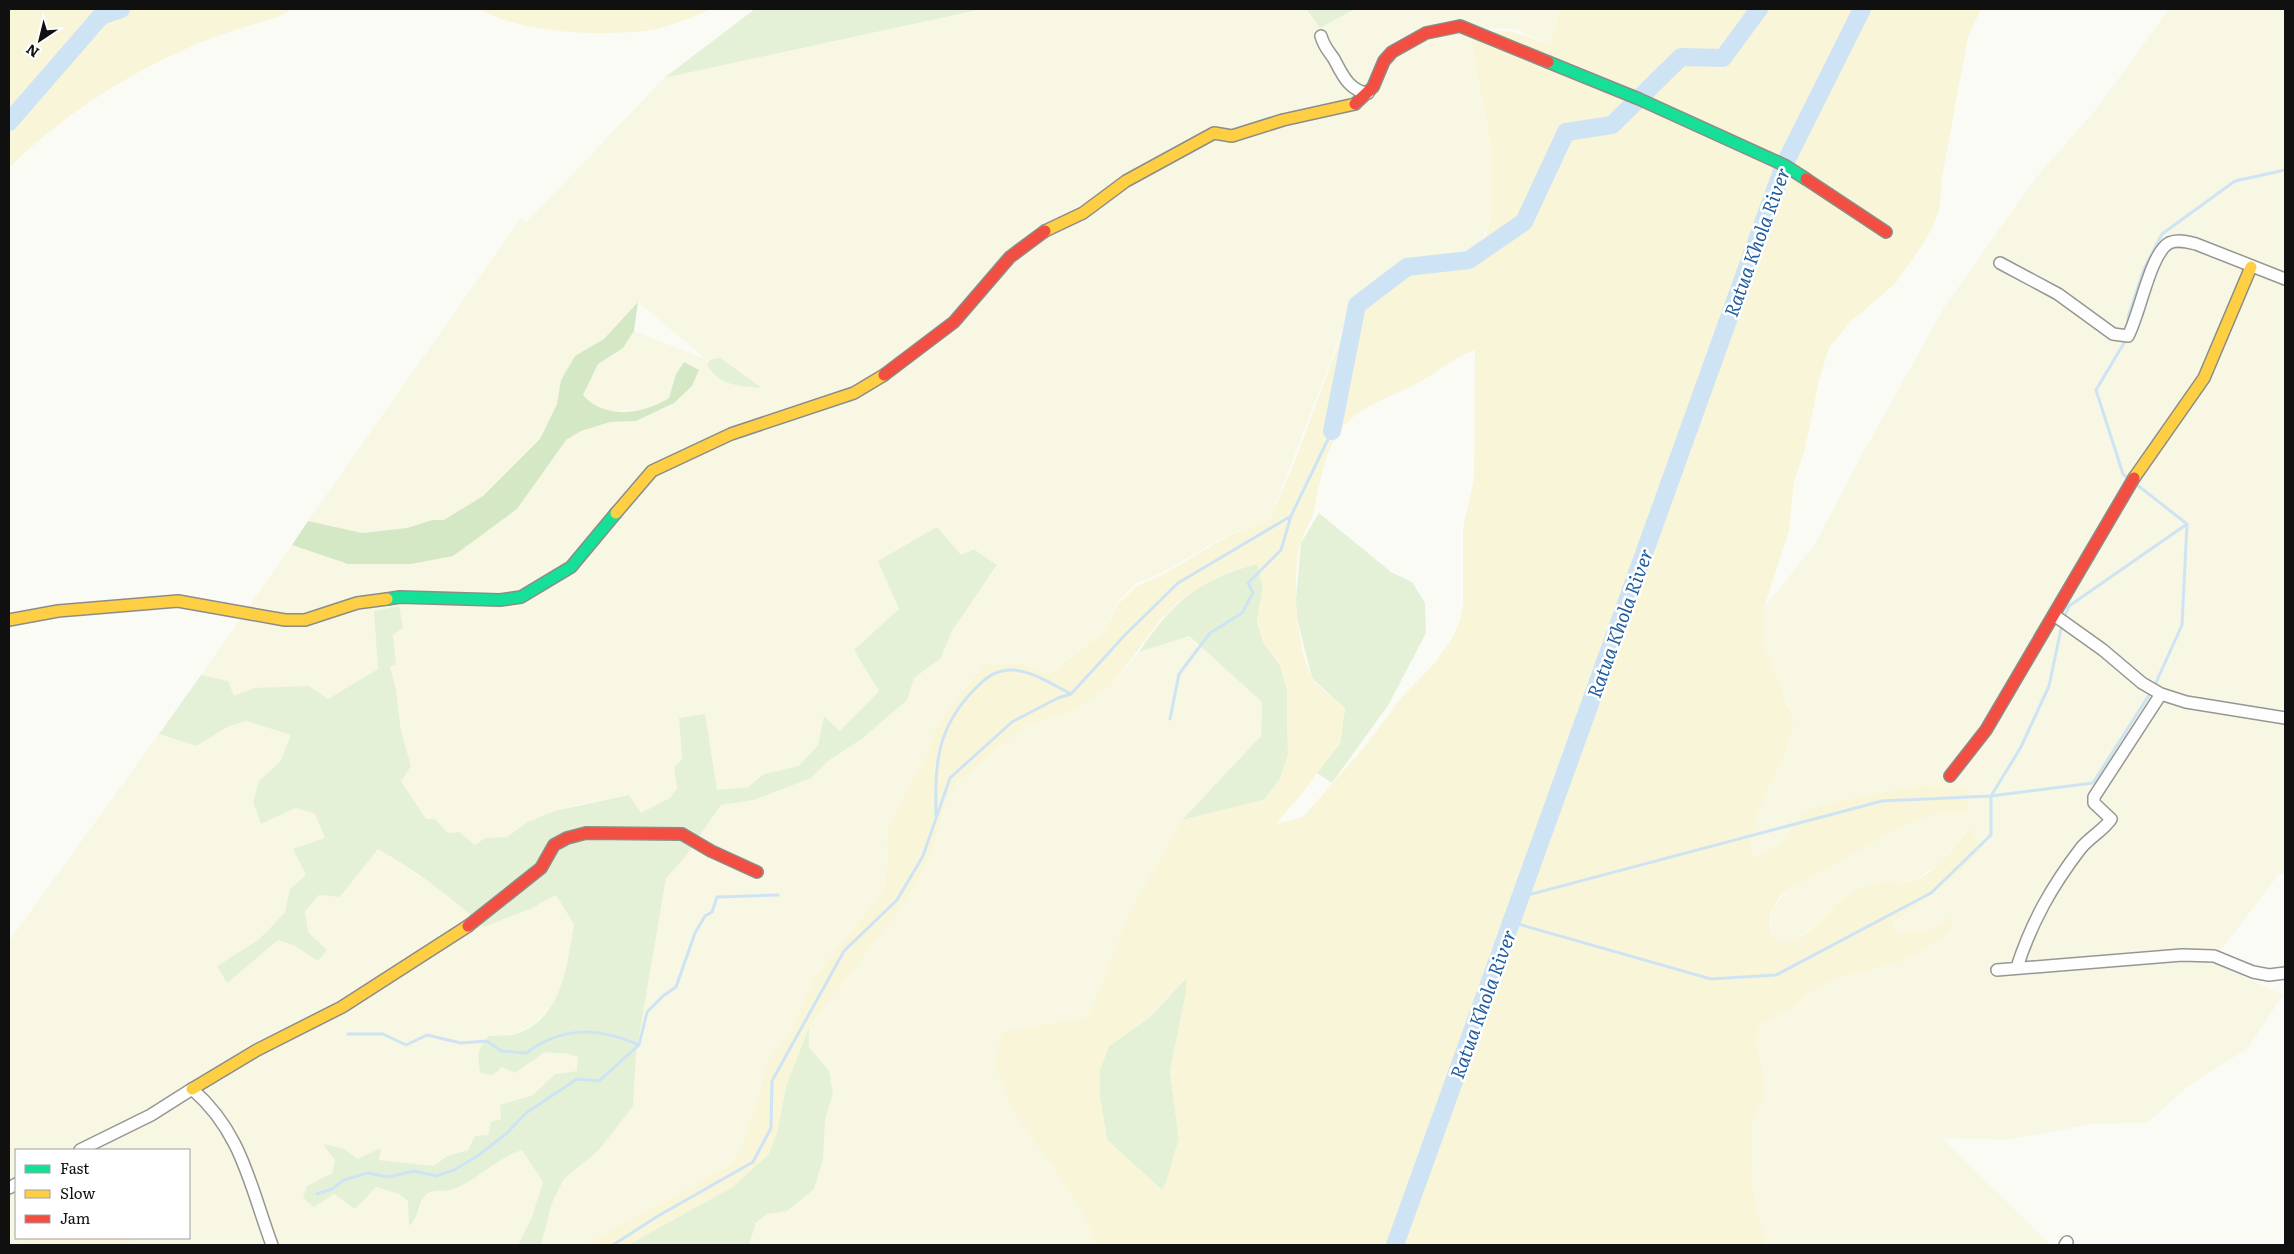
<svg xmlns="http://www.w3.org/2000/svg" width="2294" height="1254" viewBox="0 0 2294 1254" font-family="Literata,serif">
<rect width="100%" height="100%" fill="#fbfbf6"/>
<path fill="#f7f7e3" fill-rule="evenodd" d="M985 9H1305L1320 28 1356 9H1559L1549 45 1516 29 1488 28 1471 39 1492 152 1491 218 1482 241 1469 260 1453 264 1407 266 1385 278 1363 295 1344 326 1270 519 1230 534 1161 573 1135 584 1116 604 1105 631 1048 674 1021 664 984 665 937 725 925 760 913 778 887 829 886 885 875 902 816 975 791 1029 769 1059 742 1147 732 1164 584 1245H541L552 1203 564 1179 599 1150 633 1106 636 1055 666 878 685 857 721 805 754 800 811 778 828 761 863 738 906 700 914 678 941 658 952 631 998 565 973 548 961 555 855 650 879 691 840 731 824 717 818 745 799 766 764 774 748 787 717 791 712 767 679 719 682 759 674 767 677 788 670 798 641 813 629 795 577 805 554 811 528 822 507 837 485 838 475 846 459 832 448 833 435 819H426L401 781 411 766 401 731 396 689 390 667 396 664 393 635 374 611 378 669 328 699 254 688 234 696 228 681 201 675 292 545 348 564H411L550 460 566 440 581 431 610 422 636 421 674 403 684 362 676 374 669 398 658 405 640 410 607 411 591 405 583 395 598 364 623 348 634 331 706 359 638 302 604 339 575 357 561 380 557 404 540 439 483 496 444 520H432L407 528 362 533 308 521 521 218 527 222 664 78Z
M2169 9H2285V874H2279L2212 962 2283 995 2248 1048 2187 1087 2147 1123 2093 1124 2007 1140 1942 1138 2051 1245H1763L1765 1238 1754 1198 1751 1146 1753 1119 1764 1096 1765 1083 1757 1045V1030L1761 1024 1795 1006 1811 992 1837 978 1899 962 1926 948 1953 927 1954 916 1930 930 1896 933 1893 924 1981 851 1969 827 1941 862 1916 880 1898 883 1887 882 1849 894 1816 924 1791 943 1778 942 1772 936 1770 928 1773 908 1792 885 1807 880 1902 827 1938 813 1967 814V787L1920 785 1803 814 1778 846 1753 858 1750 847 1755 819 1784 755 1789 706 1768 660 1763 643 1764 608 1815 544 1859 460 1945 306 2035 179 2098 107Z
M1188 636 1262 702 1261 736 1182 820 1129 913 1090 1013 1077 1022H1057L1003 1032 998 1046 995 1067 1086 1219 1097 1245H749L756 1224 767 1214 787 1211 823 1159 825 1120 833 1093 829 1071 809 1047V1027L899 911 935 843 947 798 958 782 999 747 1029 725 1072 711 1110 687 1139 652Z
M246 721 291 735 280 762 259 781 253 802 262 824 296 808 315 814 325 838 306 875 290 889 285 912 258 940 217 966 278 940 295 946 318 961 326 950 308 932 305 911 319 895 340 897 378 849 452 897 484 927 530 909 556 894 574 924 567 970 558 999 536 1022 516 1034 489 1036 502 1067 515 1073 544 1052 554 1054 566 1052 579 1057 577 1071 555 1074 533 1095 500 1105 501 1119 488 1135 468 1150 447 1156 434 1166 379 1160 381 1149 358 1159 344 1149 324 1145 336 1160 331 1173 307 1186 334 1194 376 1186 399 1194 408 1201 409 1226 416 1220 424 1197 436 1189 453 1190 510 1154 522 1150 543 1182 532 1217 518 1245H9V941L159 734 196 746 229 726ZM16 1150H189V1238H16Z"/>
<path fill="#e4f1d7" d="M755 9H983L664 78Z
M1306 9H1355L1320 28Z
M720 358 762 388C739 386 720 386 707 365L710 360Z
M1319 513 1391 572 1412 582 1425 603 1426 633 1389 704 1332 783 1317 773 1340 743 1345 709 1312 678 1295 610 1301 543Z
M937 527 961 555 974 549 997 565 952 631 941 658 914 678 907 700 863 738 828 761 811 778 754 800 721 805 685 857 666 878 636 1055 633 1106 599 1150 564 1179 552 1203 541 1245H518L532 1217 543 1182 522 1150C496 1159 478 1179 454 1189 444 1193 434 1187 425 1196 417 1205 420 1217 409 1226L408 1201 399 1194 376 1187 355 1209 334 1194 314 1207 303 1198 307 1186 332 1173 335 1160 323 1144 344 1149 358 1159 381 1148 379 1160 434 1166 447 1156 468 1150 475 1136 488 1135 491 1122 501 1119 500 1105 533 1095 555 1074 577 1071 578 1057C564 1051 558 1055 545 1052L515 1073 502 1067 493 1075 480 1073C478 1054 476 1050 489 1036 498 1035 508 1036 516 1034 563 1018 567 965 574 924L556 895 530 909 484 927C451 896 417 872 378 849L340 897 319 895 305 911 308 932 327 950 318 961 295 946 278 940 227 983 217 966 258 940 272 926 285 912 290 889 306 875 293 849 325 838 315 814 296 808 261 824 253 802 259 781 280 762 291 735 246 721 229 726 196 746 159 734 201 675 228 681 234 696 254 688 309 686 328 699 378 669 374 611 399 606 403 628 393 635 396 664 390 667 396 689 401 731 411 766 401 781 426 819H435L448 833 459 832 475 845 485 838 507 837 528 822 554 811 629 795 641 813 670 798 677 788 674 767 682 759 679 718 705 714 717 790 748 787 764 774 799 766 818 745 824 716 840 731 879 691 854 650 899 609 878 561Z
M1257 564 1263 587 1257 621 1263 642 1280 665 1287 690 1288 755 1280 779 1264 800 1182 820 1261 736 1262 702 1189 636 1139 652C1173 602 1196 580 1257 564Z
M1187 977 1186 993 1170 1071 1179 1139 1166 1183 1162 1190 1107 1140 1100 1097V1069L1109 1046 1149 1018Z
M809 1027V1047L829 1071 833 1093 825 1120 823 1159 814 1189 787 1211 767 1214 756 1223 749 1245H628L655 1230 777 1133 786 1086Z"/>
<path fill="#d4e8c6" d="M638 302 634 331 623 348 598 364 583 395C604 420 644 414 669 398L676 374 684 362 699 370 692 386 674 403 636 421 610 422 581 431 566 440 517 509 453 556 411 564H348L292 545 308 521 362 533 407 528 432 520H444L483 496 540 439 557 404 561 380 575 356 604 339Z"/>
<path fill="#f9f5d9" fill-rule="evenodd" d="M9 9H292L280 16C252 25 223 33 197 44 127 74 62 115 9 168Z
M480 9H711C691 18 668 28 646 31 596 36 524 34 480 9Z
M1560 9H1981L1968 37 1942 177 1940 206 1935 222 1925 241 1895 284 1850 322 1829 348 1819 380 1805 449 1794 482 1789 531 1764 608 1763 643 1794 721 1784 755 1755 819 1750 847 1753 858 1778 846 1803 814 1817 806 1920 785 1967 787V814L1938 813 1902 827 1807 880C1783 888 1767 905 1770 932 1787 968 1833 903 1850 894 1861 888 1873 882 1886 882 1896 881 1906 884 1916 880 1939 870 1955 845 1970 827L1981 851 1949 881 1893 923 1896 933 1930 930 1954 915 1953 927 1926 949 1899 962 1837 978 1811 992 1795 1006 1761 1024 1757 1030V1045L1765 1083 1764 1096 1753 1119 1751 1146 1754 1198 1765 1238 1763 1245H1097L1086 1219 1059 1176 1014 1112 995 1066 998 1046 1003 1032 1057 1022H1077L1090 1013 1129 913 1182 820 1264 800 1280 779 1288 755 1287 690 1280 665 1263 642 1257 621 1263 587 1257 564 1234 570 1204 585 1179 601 1162 618 1110 687 1072 711 1029 725 999 747 958 782 947 798 935 843 923 871 899 911 809 1027 786 1086 777 1133 769 1154 733 1187 628 1245H584L732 1164 742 1147 769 1059 791 1029 816 975 875 902 886 885 887 829 913 778 925 760 937 725 984 665 1021 664 1049 674 1105 631 1117 605 1137 586 1162 575 1230 535 1270 519 1295 461 1345 326 1363 295 1385 278 1407 267 1453 265 1468 260 1484 241 1491 218 1492 152 1471 39C1503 24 1518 33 1549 45ZM1475 350 1474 478 1463 529V606L1459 623 1453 637 1434 664 1401 698 1361 751 1303 817 1276 824 1303 792 1340 742 1345 708C1336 699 1319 689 1312 677 1296 649 1291 573 1301 542 1305 530 1312 520 1315 507 1320 481 1325 447 1344 426 1363 404 1392 397 1416 384 1437 373 1452 358 1475 350ZM1186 977V993L1170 1071 1179 1139 1166 1183 1162 1190 1107 1140 1100 1097V1069L1109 1046 1149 1018Z
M22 1238H139L123 1245H25Z"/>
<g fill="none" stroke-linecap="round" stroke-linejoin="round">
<path stroke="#cee4f4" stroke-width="3" d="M2128 325V317L2144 269 2162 234 2235 181 2285 170
M2127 338 2096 390 2123 474 2129 479
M2136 484 2187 524 2182 625 2154 687
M2064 618 2069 606 2187 524
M1170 719 1179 674 1210 633 1242 613 1253 593 1248 583 1281 550 1291 516
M936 816C935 764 936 728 975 689 986 677 997 669 1014 670 1034 672 1054 685 1071 694
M1520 897 1882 801 1991 796 2093 783 2151 692
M1511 922 1711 979 1776 975 1931 893 1991 835V796L2021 747 2049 686 2062 624
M348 1034H383L406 1045 427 1035 461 1043 487 1041 501 1051 526 1053C563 1026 598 1027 639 1045
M317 1194 332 1189 344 1180 368 1173 388 1177 414 1171 436 1176 454 1170 479 1155 507 1133 526 1113 577 1079 599 1081 639 1045 647 1012 663 996 676 987 695 933 705 916 712 912 717 897 778 895
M613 1245 658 1216 753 1162 771 1128 772 1081 844 951 897 900 923 856 950 778 1012 722 1058 698 1071 694 1125 635 1178 583 1291 516 1332 431"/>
<path stroke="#cee4f4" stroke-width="18" d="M9 122 101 16 121 9
M1332 431 1357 305 1407 267 1469 260 1524 222 1566 132 1612 125 1681 57 1723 58 1759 9
M1395 1245 1784 165 1862 9"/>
<g stroke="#969694" stroke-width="14">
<path id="street" d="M1321 36C1324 47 1328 50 1334 59 1342 74 1349 91 1368 93
M2000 263 2058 294 2113 334 2128 336C2140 314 2150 254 2169 243 2178 239 2188 242 2196 244L2285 279
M2054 615 2103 650 2142 683 2161 694
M2017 967C2032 921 2052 886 2081 848 2090 837 2104 830 2111 819L2094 803V797L2161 694 2186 702 2285 718
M1997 970 2182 955 2214 956 2253 972 2269 975 2285 973
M80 1150 151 1115 192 1089C242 1132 250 1186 272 1245
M9 1188 16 1184
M2065 1245 2067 1242"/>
</g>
<g stroke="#8c8c8a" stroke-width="14">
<path id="fast" d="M1548 62 1639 99 1784 165 1806 179
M387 599 400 597 500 600 521 597 571 567 616 513"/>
</g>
<g stroke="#8c8c8a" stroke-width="14">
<path id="slow" d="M1045 231 1083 213 1126 181 1214 133 1232 136 1283 120 1355 104
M2134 478 2204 378 2251 267
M616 513 652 471 731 434 854 393 884 375
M9 620 58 611 178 601 285 620H305L357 603 387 599
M192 1089 257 1050 342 1007 468 926"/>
</g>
<g stroke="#8c8c8a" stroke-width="14">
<path id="jam" d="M1355 104 1373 87 1384 61 1392 52 1426 33 1460 26 1548 62
M1806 179 1886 232
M884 375 954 322 1010 257 1045 231
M1950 776 1986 730 2134 478
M468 926 541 868 554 845 567 838 586 833 682 834 711 851 757 872"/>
</g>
<use href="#street" stroke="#fefefe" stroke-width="11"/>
<use href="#fast" stroke="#16e098" stroke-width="11"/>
<use href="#slow" stroke="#ffcf43" stroke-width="11"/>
<use href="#jam" stroke="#f24e42" stroke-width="11"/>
</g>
<g text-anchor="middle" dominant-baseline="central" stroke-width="5" stroke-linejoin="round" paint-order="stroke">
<g font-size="19" font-style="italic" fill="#1e5c9d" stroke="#fff">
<text transform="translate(1756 242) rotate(-70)">Ratua Khola River</text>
<text transform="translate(1619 623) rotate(-70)">Ratua Khola River</text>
<text transform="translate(1482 1004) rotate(-70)">Ratua Khola River</text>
</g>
</g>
<rect width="2294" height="1254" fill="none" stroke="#101010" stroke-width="20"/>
<rect x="15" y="1149" width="175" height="90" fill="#ffffff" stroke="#9f9f9f"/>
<rect x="25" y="1165" width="25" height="8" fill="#16e098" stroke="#9f9f9f"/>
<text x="60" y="1174" font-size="15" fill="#101010">Fast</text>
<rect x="25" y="1190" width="25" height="8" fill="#ffcf43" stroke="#9f9f9f"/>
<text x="60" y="1199" font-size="15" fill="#101010">Slow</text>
<rect x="25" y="1215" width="25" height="8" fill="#f24e42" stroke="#9f9f9f"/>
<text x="60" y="1224" font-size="15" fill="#101010">Jam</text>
<g transform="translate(40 40) rotate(215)" stroke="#ffffff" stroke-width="4" paint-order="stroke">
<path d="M0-4L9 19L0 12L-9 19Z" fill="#101010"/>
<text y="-8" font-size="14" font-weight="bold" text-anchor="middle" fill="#101010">N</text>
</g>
</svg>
